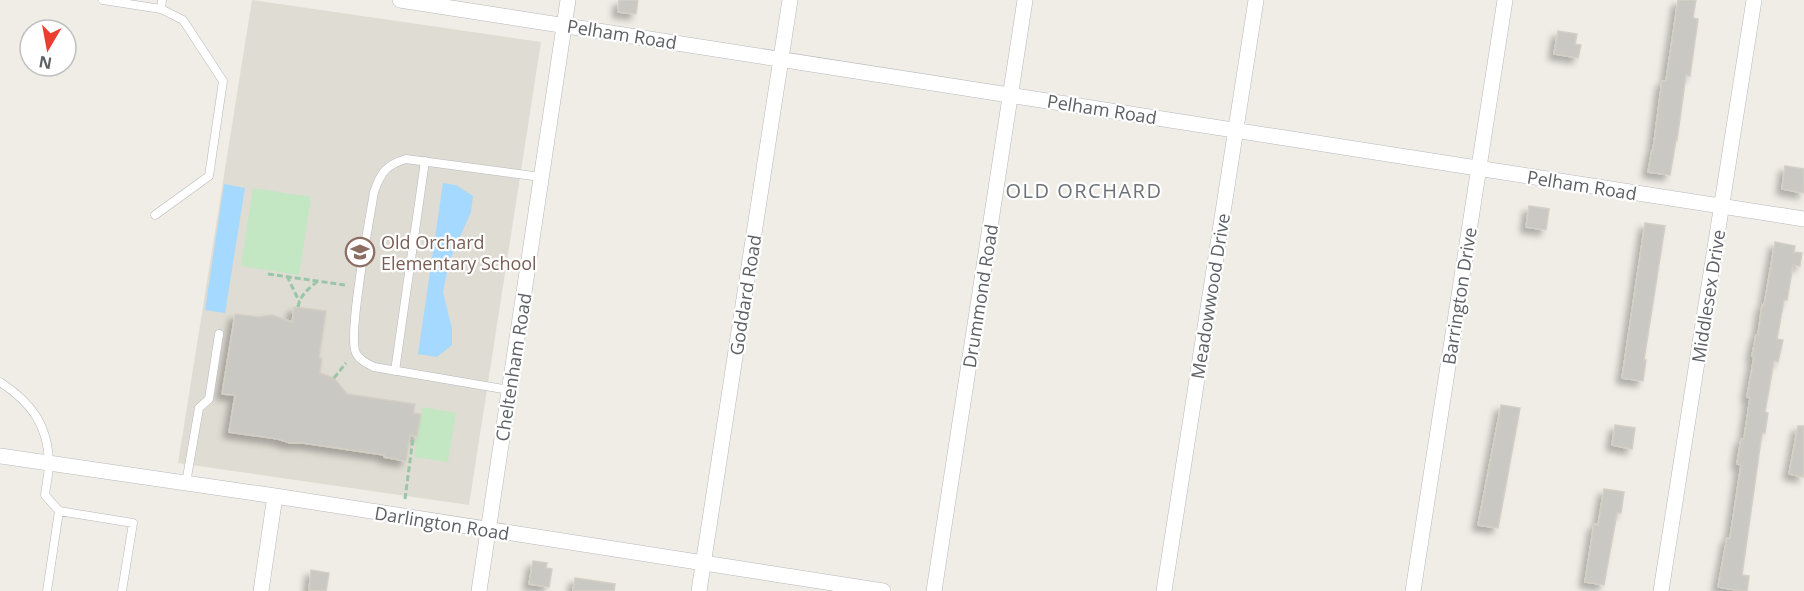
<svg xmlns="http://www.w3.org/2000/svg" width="1804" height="591" viewBox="0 0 1804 591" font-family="'Open Sans',sans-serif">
<defs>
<filter id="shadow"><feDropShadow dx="-5.5" dy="5.5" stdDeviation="3" flood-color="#0004"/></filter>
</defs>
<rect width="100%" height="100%" fill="#efede5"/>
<path fill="#dfdcd3" d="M252 0 541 42 469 505 178 463Z"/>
<path fill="#c2e7c2" d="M253 188 311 197 299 275 241 266Z
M422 407 456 413 448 462 414 457Z"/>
<path fill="#a6d9ff" d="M443 183 456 185 473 196 471 212 449 262 443 292 452 329V345L437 357 418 354Z
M224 184 245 188 225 313 205 310Z"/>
<path fill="#cac8c3" stroke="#d4cfc4" stroke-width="1.5" filter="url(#shadow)" d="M619 0H638L636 14 618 12Z
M1678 0H1696L1693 18 1698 19 1690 76 1686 75 1677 140H1676L1670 175 1648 172 1652 150H1653L1662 81H1666Z
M1558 31 1577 34 1575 44 1581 45 1578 58 1554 54Z
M1785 166 1804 169V193L1782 189Z
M1529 206 1549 209 1546 230 1526 227Z
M1645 223 1665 226 1644 360H1646L1643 381 1622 378Z
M1775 242 1795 246 1794 252 1802 253 1800 266 1793 265 1787 300H1784L1777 339 1783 340 1778 362 1774 361 1765 412 1768 413 1765 433H1762L1742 575 1749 576 1747 591H1742L1718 587 1727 538H1730L1741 465 1737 464 1741 439H1744L1750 398 1747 397 1754 357 1752 356 1756 335H1758L1762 305 1764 306Z
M294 307 326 311 319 358H322L320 373 334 378 347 394 415 404 413 413 421 414 417 437 410 435 406 461 384 457V455L303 443H290L278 439 229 432 235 395 222 394 235 314 259 317 272 315 292 322Z
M1501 405 1520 408 1498 528 1478 525Z
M1615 425 1635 428 1632 449 1612 445Z
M1798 426H1804V470L1803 477 1789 474Z
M1604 489 1624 492 1621 513H1617L1604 585 1585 582 1594 524 1598 525Z
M533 561 547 563 546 568 552 569 549 587 529 584Z
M311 570 329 573 326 591 309 590Z
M575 578 615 584 614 591H573Z"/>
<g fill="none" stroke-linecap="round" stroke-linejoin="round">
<g stroke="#b6b8bc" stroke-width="9">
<path id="service" d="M103 0 161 9 162 0
M155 215 209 176 223 81 183 20 161 9
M395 371 425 161
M0 382C31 402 48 425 49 463 49 473 46 485 45 495L59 511 47 591
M509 390 374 367C368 364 359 360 356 353 347 336 370 218 374 192 381 172 386 165 406 159L541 177
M186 483 199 408 209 399 219 334
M59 511 133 523 122 591"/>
</g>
<g stroke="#b6b8bc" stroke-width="16">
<path id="minor" d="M400 0C868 71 1335 150 1804 219
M0 456 275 496 883 591
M261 591 275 496
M479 591 568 0
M699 591 790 0
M934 591 1025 0
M1164 591 1256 0
M1413 591 1505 0
M1661 591 1754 0"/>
</g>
<path stroke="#99c6a6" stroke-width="3" stroke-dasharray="6 3" stroke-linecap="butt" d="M268 274 345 285
M287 276 299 301
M298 307C300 295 309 288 318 281
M334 378 346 363
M405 499 413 438"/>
<use href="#service" stroke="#fff" stroke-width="8"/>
<use href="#minor" stroke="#fff" stroke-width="15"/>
</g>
<defs>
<g id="school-ring" transform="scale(1.5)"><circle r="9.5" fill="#fff" stroke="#8d6e63" stroke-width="1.5"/><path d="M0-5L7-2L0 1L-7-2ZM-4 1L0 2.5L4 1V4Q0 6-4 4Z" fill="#8d6e63"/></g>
</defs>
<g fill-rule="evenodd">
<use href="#school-ring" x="360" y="252"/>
</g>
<g text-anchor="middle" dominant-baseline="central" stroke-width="4.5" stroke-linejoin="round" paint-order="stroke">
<g font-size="18" fill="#5d6166" stroke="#fff">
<text transform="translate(622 34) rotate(9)">Pelham Road</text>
<text transform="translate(1102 109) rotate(9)">Pelham Road</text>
<text transform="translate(1582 185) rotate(9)">Pelham Road</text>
<text transform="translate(745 295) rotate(-81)">Goddard Road</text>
<text transform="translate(980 296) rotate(-81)">Drummond Road</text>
<text transform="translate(1210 296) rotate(-81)">Meadowwood Drive</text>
<text transform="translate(1459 296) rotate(-81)">Barrington Drive</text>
<text transform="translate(1708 296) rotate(-81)">Middlesex Drive</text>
<text transform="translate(513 367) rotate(-81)">Cheltenham Road</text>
<text transform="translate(442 523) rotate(9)">Darlington Road</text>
</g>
<g font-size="18" fill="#785e54" stroke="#fff" text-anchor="start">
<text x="381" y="242">Old Orchard<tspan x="381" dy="21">Elementary School</tspan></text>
</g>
<g font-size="20" letter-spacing="1.5" fill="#6e7378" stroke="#fff">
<text x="1084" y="190">OLD ORCHARD</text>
</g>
</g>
<g transform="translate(48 48) rotate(190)"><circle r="28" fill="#ffffff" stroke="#bec0c2" stroke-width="1.5"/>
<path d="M0-4.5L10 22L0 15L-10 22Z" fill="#ea3e31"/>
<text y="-9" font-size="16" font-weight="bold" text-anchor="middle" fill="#5d6166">N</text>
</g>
</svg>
